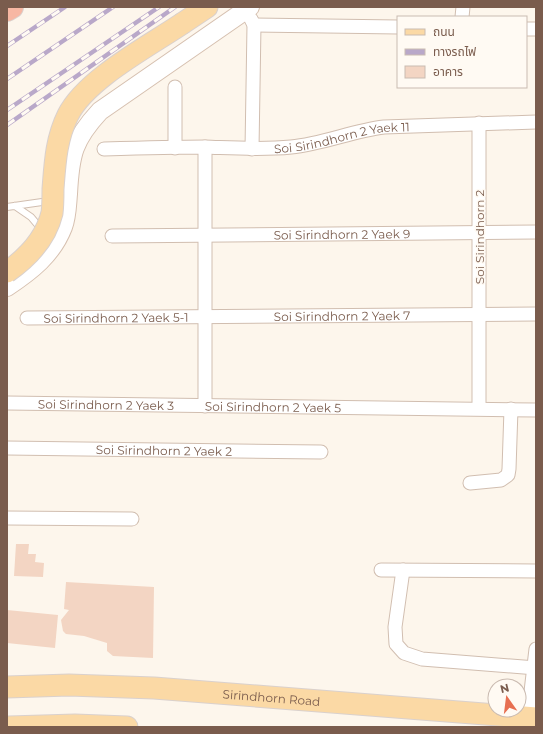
<svg xmlns="http://www.w3.org/2000/svg" width="543" height="734" viewBox="0 0 543 734" font-family="Montserrat,'Noto Sans Thai',sans-serif">
<rect width="100%" height="100%" fill="#fdf6ec"/>
<path fill="#f3d5c3" d="M16 544H29L28 554H36L35 562 44 563 43 577 14 576Z
M66 582 154 587 153 658 113 656 107 651V643L84 636 66 634 63 631 61 620 69 610 64 609Z
M7 610 58 615 55 648 7 643Z"/>
<g fill="none" stroke-linecap="round" stroke-linejoin="round">
<g stroke="#d1beb0" stroke-width="8">
<path id="service" d="M15 206 31 217 42 230
M7 207 49 201"/>
</g>
<g stroke="#d1beb0" stroke-width="15">
<g id="minor">
<path d="M462 17 463 7"/>
<path d="M251 19 254 25 252 149"/>
<path d="M254 25 398 27"/>
<path d="M526 29H536"/>
<path d="M175 87V148"/>
<path d="M205 147V406"/>
<path id="s1" d="M104 149C138 148 172 147 205 147 234 148 262 150 291 147 323 144 352 131 384 127L536 122"/>
<path id="s2" d="M112 236 536 232"/>
<path id="s3" d="M27 318 536 314"/>
<path id="s4" d="M7 403 536 410"/>
<path d="M479 408V123"/>
<path id="s5" d="M7 448 321 452"/>
<path d="M470 483 501 480 508 475 509 469 511 409"/>
<path d="M7 518 132 519"/>
<path d="M381 570 536 571"/>
<path d="M403 570 395 627 396 644 404 653 422 659 536 668"/>
<path d="M528 717 536 649"/>
</g>
</g>
<g stroke="#d6c0b0" stroke-width="20">
<path id="secondary" d="M7 287C31 271 52 255 63 227 67 217 67 205 68 194 70 155 73 140 100 111L250 7"/>
</g>
<g stroke="#dad1cd" stroke-width="23">
<g id="primary">
<path d="M183 23 207 7"/>
<path id="s6" d="M7 687 69 685 154 688 536 718"/>
<path d="M9 727 75 725 127 727"/>
</g>
</g>
<g stroke="#dad1cd" stroke-width="24">
<path id="motorway" d="M7 10 12 7"/>
</g>
<use href="#service" stroke="#fff" stroke-width="6"/>
<use href="#minor" stroke="#fff" stroke-width="13"/>
<use href="#secondary" stroke="#fff" stroke-width="18"/>
<use href="#primary" stroke="#fbd9a5" stroke-width="21"/>
<use href="#motorway" stroke="#f7b7a3" stroke-width="22"/>
<g stroke="#b9a8c9" stroke-width="4.5">
<path id="rail" d="M7 46 65 7
M7 79 113 7
M7 110 159 7
M7 125 175 7"/>
</g>
<use href="#rail" stroke="#fffaf3" stroke-width="3" stroke-dasharray="9" stroke-linecap="butt"/>
<g stroke="#dad1cd" stroke-width="23" stroke-linecap="butt">
<path id="primary-bridge" d="M7 272C27 258 46 238 52 213 53 206 53 197 53 189 55 163 56 139 68 115 86 79 149 46 183 23"/>
</g>
<use href="#primary-bridge" stroke="#fbd9a5" stroke-width="21"/>
</g>
<g text-anchor="middle" dominant-baseline="central" stroke-width="3" stroke-linejoin="round" paint-order="stroke">
<g font-size="12" fill="#7a5c4d" stroke="#fffaf3">
<text stroke="none"><textPath href="#s1" startOffset="239">Soi Sirindhorn 2 Yaek 11</textPath></text>
<text stroke="none"><textPath href="#s2" startOffset="230">Soi Sirindhorn 2 Yaek 9</textPath></text>
<text transform="translate(479 237) rotate(-90)">Soi Sirindhorn 2</text>
<text stroke="none"><textPath href="#s3" startOffset="315">Soi Sirindhorn 2 Yaek 7</textPath></text>
<text stroke="none"><textPath href="#s3" startOffset="89">Soi Sirindhorn 2 Yaek 5-1</textPath></text>
<text stroke="none"><textPath href="#s4" startOffset="266">Soi Sirindhorn 2 Yaek 5</textPath></text>
<text stroke="none"><textPath href="#s4" startOffset="99">Soi Sirindhorn 2 Yaek 3</textPath></text>
<text stroke="none"><textPath href="#s5" startOffset="157">Soi Sirindhorn 2 Yaek 2</textPath></text>
<text stroke="none"><textPath href="#s6" startOffset="265">Sirindhorn Road</textPath></text>
</g>
</g>
<rect width="543" height="734" fill="none" stroke="#7a5c4d" stroke-width="16"/>
<rect x="397" y="16" width="130" height="72" fill="#fffaf3" stroke="#cabbb1"/>
<rect x="405" y="29" width="20" height="6" fill="#fbd9a5" stroke="#cabbb1"/>
<text x="433" y="36" font-size="12" fill="#7a5c4d">ถนน</text>
<rect x="405" y="49" width="20" height="6" fill="#b9a8c9" stroke="#cabbb1"/>
<text x="433" y="56" font-size="12" fill="#7a5c4d">ทางรถไฟ</text>
<rect x="405" y="66" width="20" height="12" fill="#f3d5c3" stroke="#cabbb1"/>
<text x="433" y="76" font-size="12" fill="#7a5c4d">อาคาร</text>
<g transform="translate(507 698) rotate(346)"><circle r="19" fill="#fffaf3" stroke="#cabbb1"/>
<path d="M0-3L7 15L0 10L-7 15Z" fill="#e76f51"/>
<text y="-6" font-size="11" font-weight="bold" text-anchor="middle" fill="#7a5c4d">N</text>
</g>
</svg>
